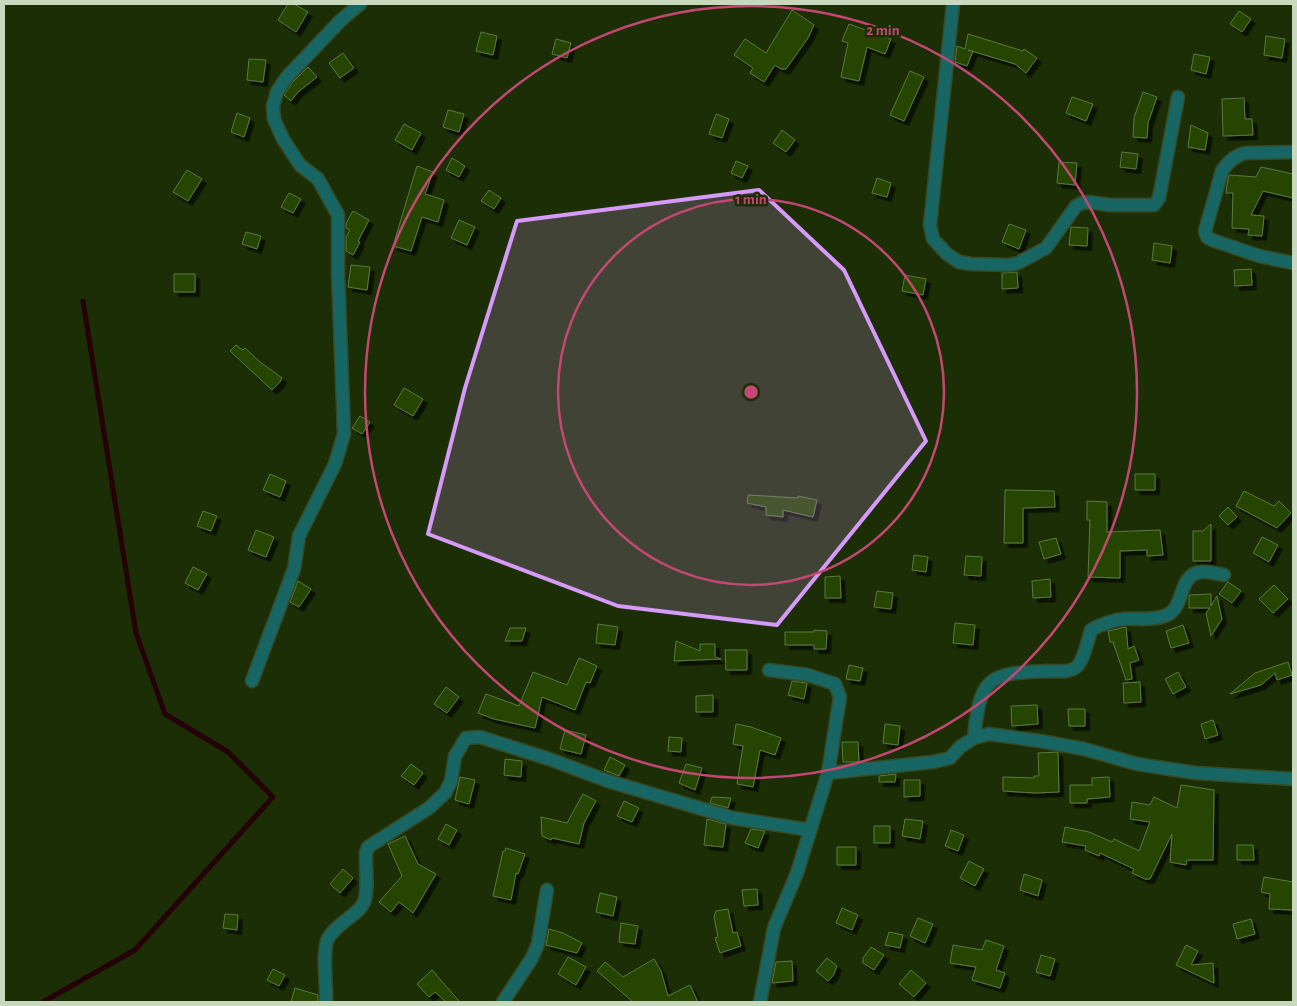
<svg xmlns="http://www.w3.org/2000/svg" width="1297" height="1006" viewBox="0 0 1297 1006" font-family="'Alegreya Sans',sans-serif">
<defs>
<filter id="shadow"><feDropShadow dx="4.5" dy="4.5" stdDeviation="0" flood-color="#0009"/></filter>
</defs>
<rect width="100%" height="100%" fill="#1b2e06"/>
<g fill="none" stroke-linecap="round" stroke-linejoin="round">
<path stroke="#250108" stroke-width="5" d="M43 1002 135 950 273 797 228 752 165 714 136 633 83 301"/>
</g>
<path fill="#264400" stroke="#5c7843" filter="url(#shadow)" d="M288 4H294L308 12 296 32 278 20Z
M792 10 814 25 808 38 786 69H781L775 65 764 82 750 73 753 68 734 55 745 39 766 53Z
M1239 11 1251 19 1242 32 1230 24Z
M849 24 891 39 885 54 867 47 859 81 841 77 848 43 842 41Z
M481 32 497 36 493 55 476 51Z
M968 34 1023 51 1024 49 1037 58 1026 73 1015 64 968 50 973 51 967 66 955 62 957 46 965 49Z
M1266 36 1285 39 1282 58 1264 55Z
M556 39 571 43 567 58 552 54Z
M343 53 354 68 340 78 329 63Z
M1194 54 1210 57 1206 74 1191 70Z
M249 59 266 60 263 82 247 80Z
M308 67 317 77 298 92 291 101 284 95 292 83Z
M910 71 924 77 904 121 890 115Z
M1143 92 1157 97 1148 123 1147 138 1133 137 1134 118Z
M1072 97 1093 104 1086 121 1066 113Z
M1244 98 1245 119H1252L1253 135 1223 136 1222 99Z
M448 110 464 114 459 132 443 127Z
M237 113 250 118 244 137 231 132Z
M716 114 729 119 722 138 709 134Z
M404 124 421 133 412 150 395 140Z
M1191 125 1208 133 1205 150 1188 147Z
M782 130 795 140 786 152 773 143Z
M1122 152 1138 154 1136 169 1120 167Z
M452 158 465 166 459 177 446 170Z
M736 161 748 166 742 178 731 173Z
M1059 162 1077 163 1075 185 1057 183Z
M417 166 433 172 425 194 444 200 438 222 422 217 411 251 393 246Z
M1261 167 1293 174V198L1263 191 1251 215 1264 216 1262 236 1248 235 1249 229 1232 228 1233 193H1226L1227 185 1229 175 1256 177Z
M187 170 202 179 188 201 173 192Z
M877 178 891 183 887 197 872 193Z
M489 190 501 198 494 209 481 201Z
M289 193 301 199 293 213 281 207Z
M353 211 369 220 358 241 360 242 353 255 346 251V237L350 230 346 228V223Z
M459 220 475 227 467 245 451 238Z
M1009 224 1026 230 1019 249 1002 242Z
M1071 227 1088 228 1087 246 1069 245Z
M246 232 261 236 257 249 242 244Z
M1154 243 1172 246 1170 263 1152 260Z
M351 265 370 267 367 290 348 287Z
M1251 269 1252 285 1235 286 1234 270Z
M1017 272 1018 288 1002 289V273Z
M174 274H195V292H174Z
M905 275 926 279 923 295 902 291Z
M236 345 243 350 245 348 260 362 282 378 280 382 272 390 230 351Z
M404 388 423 399 413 416 394 405Z
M360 416 370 422 362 434 352 428Z
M270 474 286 481 280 497 263 490Z
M1135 474H1155V490H1135Z
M1005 490 1054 491 1055 507 1023 508V543H1004Z
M1244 491 1274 506 1279 501 1291 513 1277 528 1236 506Z
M748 495 798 498V496L817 500 813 517 783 510V517L766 515V507L747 503Z
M1087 501 1107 502V532L1160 530 1163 555 1147 556V550L1120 551V578L1088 577 1090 520H1087Z
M1228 507 1237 517 1228 525 1219 516Z
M203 511 217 516 211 531 197 526Z
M1211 524V561H1193V531H1203Z
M256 530 274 537 266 557 248 550Z
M1262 537 1278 545 1269 562 1253 553Z
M1056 538 1061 554 1044 559 1039 542Z
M914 555 928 557 926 572 912 570Z
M966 556 982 557 981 576 964 575Z
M193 567 207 574 198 590 185 583Z
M840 576 841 598H825V577Z
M1050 579 1051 597 1033 598 1032 581Z
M298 581 311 589 299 607 290 602Z
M1228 582 1241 591 1232 603 1219 594Z
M1274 585 1288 599 1273 613 1259 599Z
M877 591 893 593 891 609 874 607Z
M1211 594V606L1217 596 1222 619 1211 636 1206 613 1210 608H1189V596L1190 595Z
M955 623 975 625 973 645 953 643Z
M598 624 618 627 615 645 596 643Z
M1183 625 1189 643 1171 648 1166 631Z
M1126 627 1128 649 1134 646 1139 660 1130 663 1132 679 1126 680 1113 642H1110L1108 631Z
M510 628H526L522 641H505Z
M814 630 827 631 826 649H814V645H785V632H814Z
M676 641 700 651V644H715V657L721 659 674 661Z
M725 650H747V670H726Z
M579 658 597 666 590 683 586 682 575 710 542 697 535 728 494 719 478 713 486 694 519 706 533 672 567 685Z
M1288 662 1292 675 1277 680 1275 673 1261 685 1230 694 1255 673Z
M849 665 863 668 860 681 846 679Z
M1178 672 1186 687 1173 694 1165 679Z
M792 681 807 683 804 699 788 695Z
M1140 682 1141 702 1124 703 1123 683Z
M446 687 459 697 447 713 434 704Z
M713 695V712H696V696Z
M1037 705 1038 724 1012 726 1011 706Z
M1068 709H1085V726H1069Z
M1213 720 1218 735 1205 739 1201 724Z
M736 724 751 727 781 738 775 755 760 750 753 787 737 784 743 746 733 744Z
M885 724 900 726 898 745 883 743Z
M565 730 586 735 581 754 560 749Z
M669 737 682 738 681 752 668 751Z
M842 742H858L859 762H843Z
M1058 752 1059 792 1035 793 1003 791V777L1034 778V776H1039L1038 753Z
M610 757 625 765 619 776 604 770Z
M505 759 522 761 521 777 504 775Z
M411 764 423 773 414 785 401 776Z
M686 764 702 768 695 790 679 783Z
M896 774 895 782H879V776Z
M460 777 475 780 469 804 455 800Z
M1109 777 1110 797 1087 799V803H1070V785H1092V778Z
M904 780H920V796L904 797Z
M1181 785 1214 790 1213 860H1187L1186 865 1170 862 1172 834 1150 879H1145L1132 873 1134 869 1100 853 1099 856 1085 850 1086 846 1062 842 1065 827 1089 832 1112 842 1114 839 1139 851 1150 822 1130 819 1132 802 1150 805 1154 797 1177 808Z
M583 794 596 801 584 823 579 844 552 838 551 840 542 836 541 817 567 823Z
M712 797 731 798 728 808 710 803Z
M624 801 639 808 632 822 617 816Z
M707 819 726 824 723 847 704 845Z
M905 819 923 821 920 839 902 836Z
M446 824 457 830 449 845 438 839Z
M874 826H890V843H874Z
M751 829 765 831 758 848 745 843Z
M951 830 964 835 958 851 945 846Z
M405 836 418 864 436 874 413 913 399 902 391 912 379 902 402 876 388 844Z
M1237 845H1253L1254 860H1237Z
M837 847H856V865H837Z
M506 848 525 854 518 874 516 873 511 900 493 896 503 851H505Z
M969 861 984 869 975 886 960 878Z
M343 869 353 878 340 893 330 884Z
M1024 874 1042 880 1038 896 1020 890Z
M1264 877 1293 882V910L1269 909 1270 894 1261 892Z
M757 889 758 905 744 906 742 890Z
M600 893 617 897 613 916 596 912Z
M842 908 858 915 852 930 836 923Z
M728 909 733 933 737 932 741 946 720 953 715 938 718 937 714 917 716 911Z
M225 914 238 915 237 930 223 928Z
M918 918 933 924 925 943 910 936Z
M1251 919 1255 934 1237 939 1233 924Z
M621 923 638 926 635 944 619 942Z
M549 929 563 933 582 943 577 953 546 945Z
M889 932 903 935 900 948 885 945Z
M986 940 1004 946 996 970 1005 973 1000 988 972 980 976 967 950 963 953 945 982 950Z
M1186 945 1198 951 1191 965 1213 963 1214 983 1176 965Z
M871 947 884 955 874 970 863 963V958Z
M1041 955 1055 959 1050 976 1036 972Z
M568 957 586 967 576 985 558 974Z
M827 958 837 966 833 976 828 981 816 971Z
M654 959 661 971 668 996 690 985 698 1002H633L597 971 605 962 623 977Z
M792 961 793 981 772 983 776 962Z
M273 969 285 975 279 986 267 980Z
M432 970 460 1002H446L435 992 429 997 417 984Z
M911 970 926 983 914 997 899 984Z
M295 988 318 995V1002H291Z"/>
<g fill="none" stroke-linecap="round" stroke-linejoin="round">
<g stroke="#374923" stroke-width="15">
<path id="street" d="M953 4 930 225 933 239 947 254 959 262 971 264 1009 265 1018 263 1046 248 1076 206 1082 203 1090 202 1109 205H1154L1159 198 1178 97
M1293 152 1246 153C1235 155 1228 162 1222 171L1205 231 1207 237 1212 240 1259 256 1293 263
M252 681 294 569 299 536 335 464 344 434 338 273V215L318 179 300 165 283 139 274 119 273 106 277 92 286 78 341 20 360 4
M974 738C980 677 988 673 1048 671 1056 671 1067 673 1075 668 1083 664 1088 639 1091 630 1102 624 1112 620 1124 619 1138 618 1153 621 1167 615 1185 607 1178 574 1201 572 1208 571 1217 574 1224 575
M828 773 933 762 950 758 960 747 974 738 989 734 1040 741 1084 749 1137 764 1196 773 1293 779
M326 1002C327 985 322 957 327 941 333 925 359 915 364 902 369 889 365 867 366 853L368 847 429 808 445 793 451 781 455 756 466 738 480 737 549 759 608 781 733 818 810 830
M503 1002 532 958 538 944 547 890
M760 1002 774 928 797 873 828 773 840 697 835 684 808 675 769 670"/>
</g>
<use href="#street" stroke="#186664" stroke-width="12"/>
</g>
<path fill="#d69bfa" fill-opacity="0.2" stroke="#d69bfa" stroke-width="4" stroke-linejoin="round" d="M759 190 844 270 926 441 777 625 618 606 428 534 465 388 517 221Z"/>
<g fill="none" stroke="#c44873" stroke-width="2.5">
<circle cx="751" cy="392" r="193"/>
<circle cx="751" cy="392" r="386"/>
</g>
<circle cx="751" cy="392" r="8" fill="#c44873" stroke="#1b2e06" stroke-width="2.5"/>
<g font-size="15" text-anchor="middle" font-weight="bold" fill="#c44873" stroke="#1b2e06" stroke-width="5" stroke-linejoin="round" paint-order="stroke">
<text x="883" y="35">2 min</text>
<text x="751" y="204">1 min</text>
</g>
<rect width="1297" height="1006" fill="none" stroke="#c8d8bc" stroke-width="10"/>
</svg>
